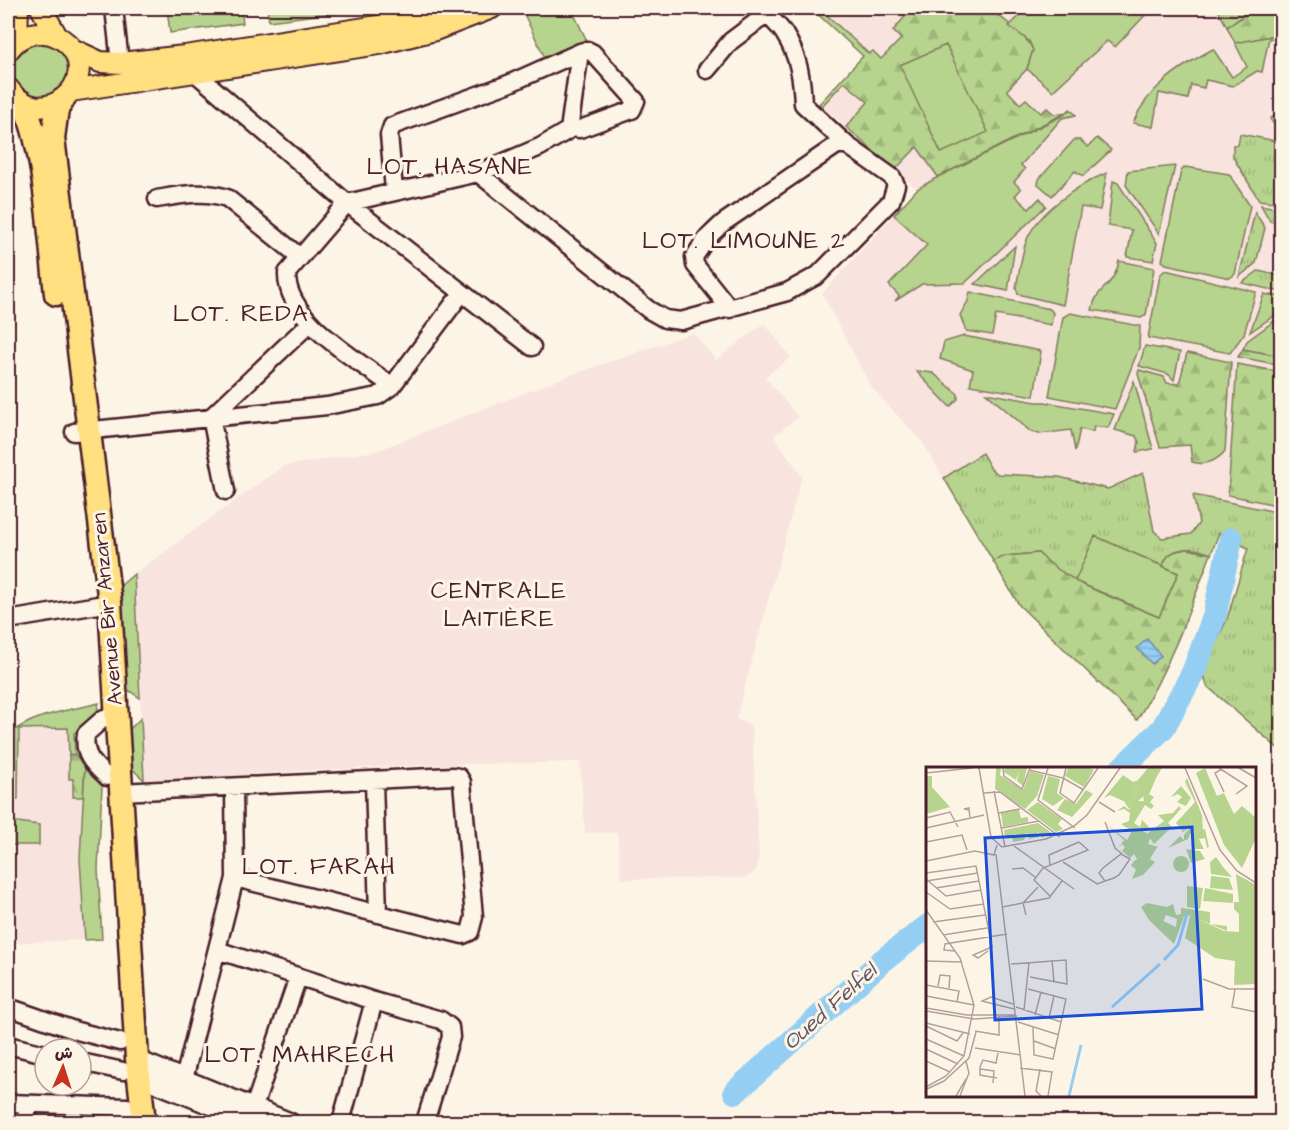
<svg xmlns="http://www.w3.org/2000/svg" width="1289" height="1130" viewBox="0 0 1289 1130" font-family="'Architects Daughter','Playpen Sans Arabic',sans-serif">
<defs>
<pattern id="grass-tufts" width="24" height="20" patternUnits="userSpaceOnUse" patternTransform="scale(1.5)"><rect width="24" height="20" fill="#b6d48d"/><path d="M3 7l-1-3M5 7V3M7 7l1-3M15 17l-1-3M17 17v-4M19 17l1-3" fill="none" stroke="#9eb67a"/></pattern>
<pattern id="forest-firs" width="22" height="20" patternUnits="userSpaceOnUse" patternTransform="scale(1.5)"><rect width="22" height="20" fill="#b6d48d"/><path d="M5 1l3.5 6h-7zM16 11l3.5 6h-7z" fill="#9eb67a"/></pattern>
<pattern id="water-rules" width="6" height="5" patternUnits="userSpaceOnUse" patternTransform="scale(1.5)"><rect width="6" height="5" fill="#94cef3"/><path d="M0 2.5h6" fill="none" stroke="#81b0d0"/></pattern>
</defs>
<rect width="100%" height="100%" fill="#fcf5e5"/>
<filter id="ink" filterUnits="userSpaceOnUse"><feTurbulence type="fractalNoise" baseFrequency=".0167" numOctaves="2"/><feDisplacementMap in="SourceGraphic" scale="12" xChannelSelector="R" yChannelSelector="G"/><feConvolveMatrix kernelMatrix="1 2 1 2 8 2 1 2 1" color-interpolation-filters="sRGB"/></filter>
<g filter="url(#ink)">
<path fill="#f8e3df" d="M819 8H1281V565L1219 533 1180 639 1157 687 1137 720 1019 605 923 443 871 387 822 294 917 189 822 106 869 55Z
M764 323 791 357 765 377 798 417 774 436 802 476 736 719 750 725 752 731 759 855 756 870 751 875 745 878 621 879 617 833H585L580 762 416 765 144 780 134 574 283 466 376 451 565 377 693 333 716 360Z
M40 718 80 728 74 734 75 754 85 766 80 859 85 940 8 943V736L17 727Z"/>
<path fill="url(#grass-tufts)" stroke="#807a5c" stroke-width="1.5" d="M1217 8H1256L1227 27Z
M1240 134 1281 142V203L1259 200 1233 157V145H1238Z
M1261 205 1281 209V223L1270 221Z
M1255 212 1265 228 1256 263 1239 277Z
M1258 271 1281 276V292L1242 283Z
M982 453 991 469 998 474 1059 477 1108 489 1143 473 1154 531 1162 538 1191 534 1199 523 1193 495 1281 513V751L1207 686 1203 671 1227 619 1248 548 1219 533 1211 554C1194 547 1169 544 1163 566L1096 537 1075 581 1056 570 1038 553 1006 556 993 561 944 478Z"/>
<path fill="url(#forest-firs)" stroke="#807a5c" stroke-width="1.5" d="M811 8H819L869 54 873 51 881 59 901 39 893 31 912 8H983C997 12 1027 36 1033 50L1027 69 1007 90 1020 104 1026 99 1041 113 1047 108 1054 114 1067 112 938 177 917 147 895 170 846 127 868 102 844 82 822 106 819 104 863 56Z
M1256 8H1281V34L1235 43 1227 27Z
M1243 349 1281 356V365L1238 357Z
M1187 353 1231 362 1225 451C1217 461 1205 466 1192 462L1190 445 1160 447 1138 374 1139 370 1164 377 1167 383 1179 384Z
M1237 364 1281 372V506L1228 495Z
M1188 549 1211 554C1189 612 1169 668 1137 720L1019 605 993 561 1006 556 1038 553C1071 585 1117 599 1159 617L1178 573 1163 566C1167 552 1175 551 1188 549Z
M75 754 85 766 83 797H73V779H69V755Z"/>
<path fill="#b6d48d" stroke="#807a5c" stroke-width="1.5" d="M167 8H241L243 23 170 33Z
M267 8H331L332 13 269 21Z
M539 8H571L587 41 546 60 524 14Z
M1028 8H1043L1049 13 1058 8H1152L1115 47 1107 41 1053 91 1027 69 1033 50 1029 41 1009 26Z
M1281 34V40L1269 38 1262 72 1257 71 1233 86 1206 80 1204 88 1191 85 1188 99 1159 93 1153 127 1133 123C1148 87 1180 67 1213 49L1232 77 1247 67 1235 43Z
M30 40 54 42 70 61 69 83 47 100 26 96 11 81C9 60 14 53 30 40Z
M946 45 988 132 941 153 900 65Z
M1070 109 1076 115 1062 118 1021 165 1025 169 1014 182 1021 189 1015 196 1029 209 1040 198 1046 206 965 283 922 284 895 301 899 296 889 285 927 245 894 215 917 189 938 177 1064 115Z
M1281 111V134L1270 119Z
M1097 138 1111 150 1083 176 1075 171 1052 196 1038 184 1039 179 1074 140H1080L1088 147Z
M1175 166 1159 234 1126 185 1128 171Z
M1185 167 1229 174 1250 206 1235 274 1230 278 1166 264 1162 261 1181 171Z
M1107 173 1100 210 1081 207 1063 305 1018 294 1016 288C1019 273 1021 257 1026 242 1036 213 1079 184 1107 173Z
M1113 181 1118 183 1157 243 1153 261 1127 257 1132 230 1108 226Z
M1015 246 1008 291 975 284Z
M1119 261 1154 268 1146 315 1141 318 1092 310C1096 286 1114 289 1119 261Z
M1165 270 1256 292 1244 334 1230 353 1148 338 1160 275Z
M970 292 1050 309 1053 313 1051 325 996 315 992 335 966 331 960 315 968 301Z
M1264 294 1281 297V311L1250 332Z
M1070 313 1140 326 1139 348 1115 409 1049 396 1063 317Z
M1281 316V356L1243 349 1247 341Z
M964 336 1041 351 1034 396 970 385 973 370 940 359 944 342Z
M1145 346 1180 352 1174 380 1168 374 1139 366Z
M916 371 933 373 958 394V399L950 407Z
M1134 381 1153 449 1137 452 1139 442 1136 436 1115 430Z
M986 393 1036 402H1045L1114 414 1108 428 1094 426 1093 432 1080 429 1075 451 1071 430 1039 434 1031 432Z
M1095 536 1178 573 1159 617 1075 581Z
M134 574 140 698 127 689 120 586Z
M99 703 96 716 74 733 75 754 69 755 68 728 19 729 18 799H8V736C31 714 68 711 99 703Z
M141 718 144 780 129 766V730Z
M85 766 102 786 98 869 102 939 85 940 80 859Z
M10 821 39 825V845H8Z"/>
<path fill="url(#water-rules)" stroke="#7688a3" stroke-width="1.5" d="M1147 639 1161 656 1152 664 1137 648Z"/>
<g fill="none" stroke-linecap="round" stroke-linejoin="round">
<path stroke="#94cef3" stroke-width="24" d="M1122 768 1163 728 1193 673 1214 617 1231 539
M735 1092 882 961 928 926"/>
<g stroke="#4a1f2b" stroke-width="21">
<path id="minor" d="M114 8 120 63
M454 8 464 19
M765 8C768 19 779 24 785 35 799 57 802 79 803 104L847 145
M186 65 347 203 532 347
M707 70 731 41 767 14
M572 128 570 123 580 52
M478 173 649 310 665 319 681 321 787 292 818 275 891 201 896 185 892 177 847 145H837L723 223 707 238 694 257 695 265 730 309
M157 199C181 195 204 190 227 198L300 257
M392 386C358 360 285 320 287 273L347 203 478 173 540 147 572 128 580 129 632 110 636 101 593 53 587 50 580 52 508 84 392 126 389 135 394 190
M74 432 327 406 378 396 392 386 461 294
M226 491 211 417 310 323
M8 620 110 603
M104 718 86 734C83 755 92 763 107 777
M374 781 378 914
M120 792 453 776 459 777 462 782 474 917 470 932 463 935 235 878
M217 950 374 1001 441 1020 450 1027 451 1037 425 1122
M8 1007 77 1031 120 1042
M8 1045 45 1054
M137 1059 291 1122
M81 1062 123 1071
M139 1077 251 1122
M184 1079 235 878 234 787
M8 1103 127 1107 143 1122
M26 1104 28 1122
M8 1122H21
M249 1122 298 977
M341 1122 374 1001"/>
</g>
<g stroke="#4a1f2b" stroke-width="24">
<path id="major" d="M41 8 57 36
M17 40 18 8
M72 49 100 62 120 63 185 56 378 26 440 8
M8 51C16 39 28 32 43 33 52 33 61 38 68 44 104 81 41 136 8 88
M71 91 379 44 435 30 492 8"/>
</g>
<g stroke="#4a1f2b" stroke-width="27">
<path id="highway" d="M63 100 57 109 53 138 110 603 137 1059 144 1122
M21 102C44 132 51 250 56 294"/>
</g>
<use href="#minor" stroke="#fcf5e5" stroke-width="16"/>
<use href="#major" stroke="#ffdf80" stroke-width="20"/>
<use href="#highway" stroke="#ffdf80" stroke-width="22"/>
</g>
</g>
<g text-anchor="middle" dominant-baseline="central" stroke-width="6" stroke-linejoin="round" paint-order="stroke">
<g font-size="21" fill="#4a1f2b" stroke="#fcf5e5">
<text transform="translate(107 609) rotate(-95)">Avenue Bir Anzaren</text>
</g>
<g font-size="22" font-style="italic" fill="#605467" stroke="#fcf5e5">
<text transform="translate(830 1007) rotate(-42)">Oued Felfel</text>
</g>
<g font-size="24" letter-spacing="1.5" fill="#4a1f2b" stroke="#fcf5e5">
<text x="450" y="167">LOT. HASANE</text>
<text x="744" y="241">LOT. LIMOUNE 2</text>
<text x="241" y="314">LOT. REDA</text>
<text x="499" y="591">CENTRALE<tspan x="499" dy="28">LAITIÈRE</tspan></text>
<text x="319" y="867">LOT. FARAH</text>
<text x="300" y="1055">LOT. MAHRECH</text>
</g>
</g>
<g transform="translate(926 767)">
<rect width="330" height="330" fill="#fcf5e5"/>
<path d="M279 1 291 29 298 26 308 47 316 39 329 50 330 71 316 101 298 78 270 6ZM197 8 207 15 212 13 207 19 212 23 204 37 184 28 178 31ZM0 9H6V20L24 40 0 47ZM261 11 280 58 276 49H264L265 60 257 65 250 56 269 35 259 15ZM255 19 265 31 260 39 251 35 256 30 252 27 245 30ZM260 82 274 84 279 92 265 96ZM310 107 330 118V217L308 218 309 194 289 191 259 171 264 148 251 152 240 148 237 155 223 153 215 140 221 136 241 140 247 137 250 148 255 147V141L271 143 270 151 298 164 313 165V147L308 142V135H313Z" fill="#b6d48d"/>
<path d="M222 1H236L221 26 203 42 198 34 204 37 212 23 207 19ZM264 49H276L277 63 258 68 265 60ZM180 57 201 73 207 62 212 61 225 69 222 77 232 80 211 92 208 87 204 91 196 84 199 80 196 77 192 81 198 73ZM290 90 297 100 306 110 285 107 284 95ZM261 119 277 121 274 142 261 140ZM279 121 307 127V136L277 134ZM258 150 248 177 223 153 231 151 250 160 251 151Z" fill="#b6d48d"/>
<path d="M70 1H75L74 8 97 23 104 4 118 8 111 29 99 42 69 22ZM79 1H101L97 19 91 14 93 5 90 13 78 5ZM142 1H164L168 3 158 20 139 9ZM122 9 134 12 131 26 138 31 127 39 116 32ZM230 12 223 27 228 30 224 35 228 39 225 42 219 38 208 56 214 60 216 53 223 60 219 64 210 61 206 64 195 57 203 54 204 46 198 42 191 44 198 39 203 43 210 34H218L217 28ZM160 23 167 27 146 50 131 43 139 32 150 37ZM112 35 136 52 132 57 137 62 130 65 101 43ZM253 39 255 42 242 56 246 60 228 77 221 67 238 54 232 48 247 46ZM93 43 95 51 102 50V55L77 60 75 46ZM112 56 127 67 116 70 111 64 113 70 103 72 101 66 98 73 87 75 86 69 79 70 78 63ZM279 62 283 80 281 81 279 71 273 72 278 82H266L268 67H264L262 72 242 81 254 69 258 73V68ZM232 79 224 92 229 95 217 108 206 112 210 103 205 98 208 94ZM247 97a8 8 0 1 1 16 0a8 8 0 1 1-16 0ZM285 109 303 111 307 123 284 121ZM271 143 284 145V157L301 159V164L270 151Z" fill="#b6d48d"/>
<path fill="none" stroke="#94cef3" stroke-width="3" d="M238 193 252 178 261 147M186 240 234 197M143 329 155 278"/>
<path fill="none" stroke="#b59f9b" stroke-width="1.5" d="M53 1 65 70 76 80 120 72 148 59 161 48 194 1M77 1 78 9 96 22 104 1M122 1 112 33 149 61M140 1 134 26 148 36 172 1M259 1 294 83 311 104 330 116M293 1 321 19 310 27M313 1 330 11M296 2 289 6 298 25M103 3 137 11 158 23M0 6 46 1M68 24 79 80M57 26 74 25 134 70M173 35 189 45M43 43 38 42 43 41V43L44 50M73 46 94 42M0 51 24 45 32 60M179 55 189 81 196 87M0 61 58 48M76 61 113 54M0 75 36 68 41 83M88 79 148 122M70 87 99 329M0 94 49 84 68 88 71 78M137 95 171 117 179 114 188 111 193 108 204 92 195 87 177 101 173 106 179 114M124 98 123 88 153 75M86 102 97 101 109 110M0 106 50 99 66 180 47 188 52 191 62 184M0 112 20 129 55 123M0 114 52 106M10 121 53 114M0 125 24 142 58 137M125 130 108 113 117 101 162 83 153 75M76 140 123 131 136 114M0 143 34 191 48 238 38 289 20 309 0 320M100 148 97 136 112 120M7 155 59 148M17 168 61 161M29 184 18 183 19 177 81 167M126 193 128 215M0 194 36 195M85 197 140 193 141 217 104 210M277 212 303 222H330M0 218 33 224 31 235M12 219 14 208 24 209 23 221M102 222 140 232 127 292 108 288 107 260M309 222 306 240 330 245M0 229 48 238M87 237 65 230 56 234 88 242M90 240 135 255M0 241 41 248H89M98 243 103 195M0 244 48 252 91 249M109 248 115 225M123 251 128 229M92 255 133 268M0 256 44 267M0 259 31 274 37 266M49 264 73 268V249M0 272 38 289M108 274 130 282M49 281 95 288M0 282 32 297M0 294 24 305M94 301 126 305 122 329M54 302 68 304 67 316M114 302 110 324 115 329M71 311 54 308V300L57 293 70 296 72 286M1 322 18 314 43 291 50 265M30 329 40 312M34 329 43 306 40 294"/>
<path fill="#1d4ed8" fill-opacity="0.15" stroke="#1d4ed8" stroke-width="3" d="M266 60 276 242 69 253 59 71Z"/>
<rect width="330" height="330" fill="none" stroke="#4a1f2b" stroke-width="3"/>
</g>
<rect width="1289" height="1130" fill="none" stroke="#fcf5e5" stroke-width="30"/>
<rect x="15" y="15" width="1259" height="1100" fill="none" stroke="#4a1f2b" stroke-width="2" filter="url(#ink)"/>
<g transform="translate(63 1067) rotate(3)"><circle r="28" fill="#fcf5e5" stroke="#b59f9b" stroke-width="1.5"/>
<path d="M0-4.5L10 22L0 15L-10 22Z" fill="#c8321e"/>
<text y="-9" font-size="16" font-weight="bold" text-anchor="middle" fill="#4a1f2b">ش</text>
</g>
</svg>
